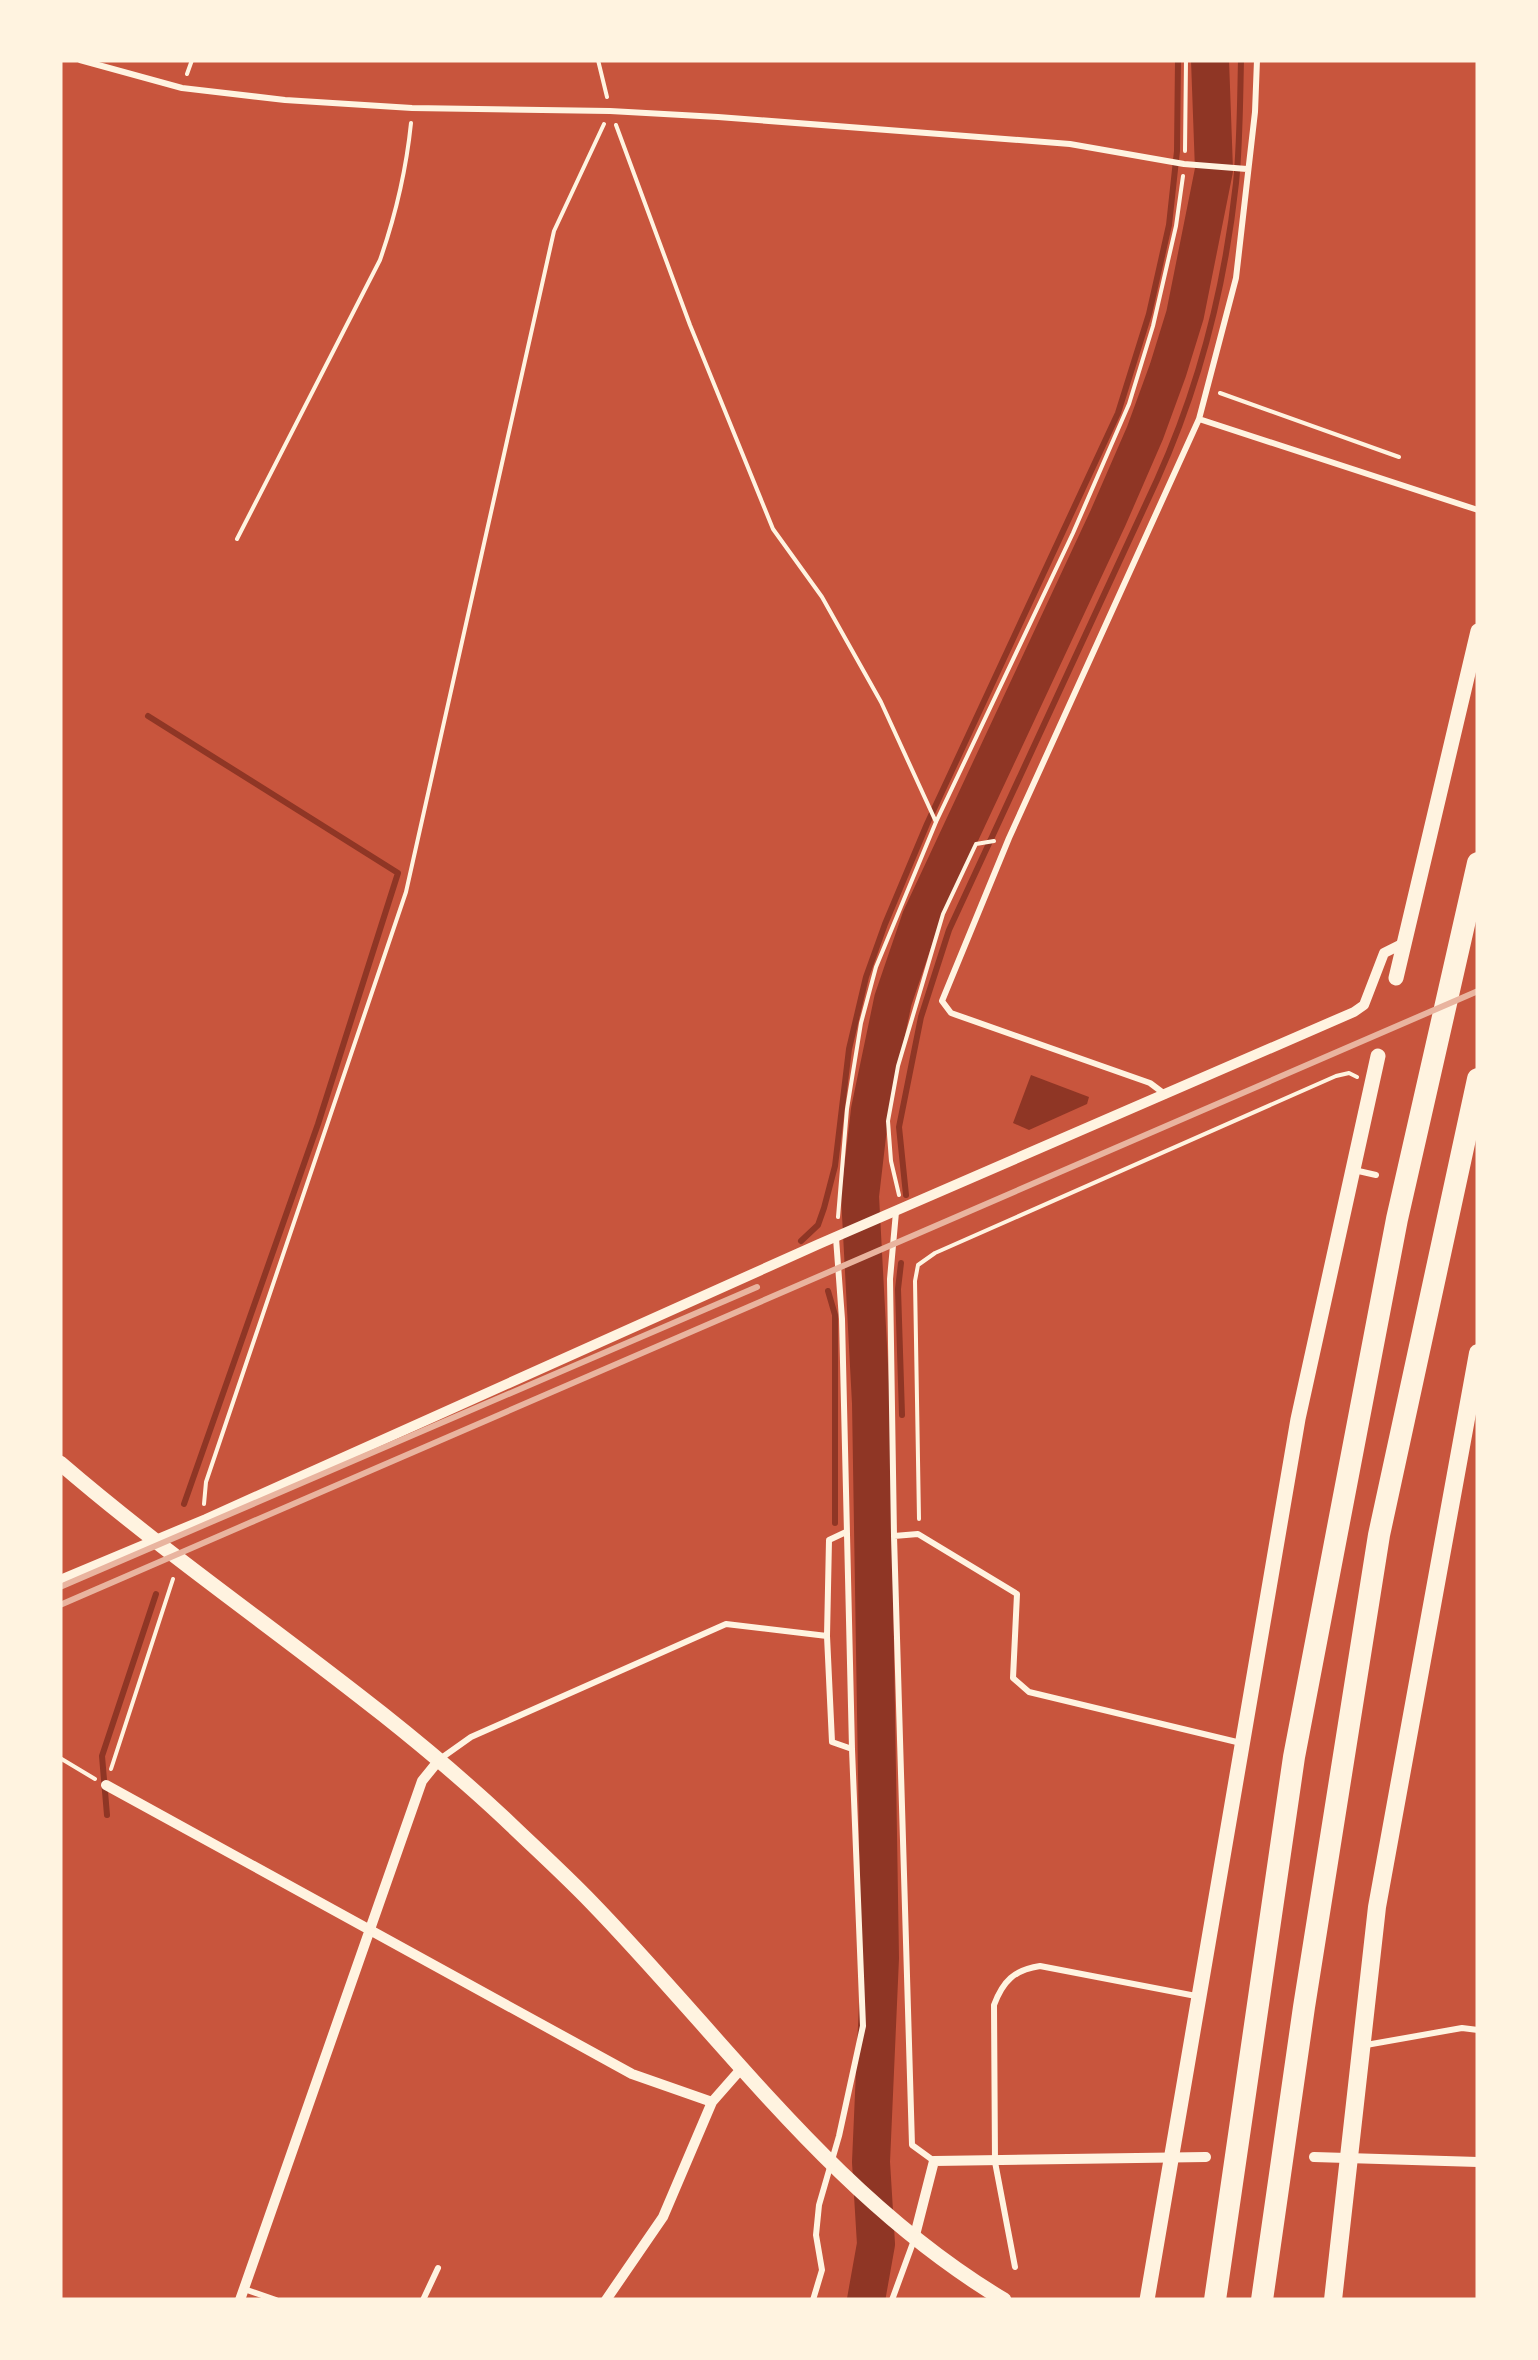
<svg xmlns="http://www.w3.org/2000/svg" width="1538" height="2360" viewBox="0 0 1538 2360" font-family="'Source Sans 3',sans-serif">
<rect width="100%" height="100%" fill="#c8553d"/>
<path fill="#8f3625" d="M1031 1075 1089 1097 1087 1104 1029 1130 1013 1123Z"/>
<g fill="none" stroke-linecap="round" stroke-linejoin="round">
<path stroke="#8f3625" stroke-width="6" d="M148 716 398 873 318 1124 184 1504
M906 1195 899 1127 921 1017 949 930 1157 480C1199 387 1225 285 1236 183 1240 143 1240 101 1241 60
M801 1241 818 1225 824 1208 835 1166 849 1049 866 977 885 924 927 824 1118 413 1149 314 1169 225 1177 151 1178 60
M901 1263 898 1289 902 1415
M828 1291 835 1315V1523
M107 1815 102 1756 156 1594"/>
<path stroke="#8f3625" stroke-width="38" d="M866 2300 876 2244 871 2162 880 1958 871 1403 860 1196 870 1110 893 1000 921 918 1108 518 1145 433 1168 370 1185 315 1214 170 1210 60"/>
<path stroke="#fff3e0" stroke-width="4" d="M598 60 607 97
M187 74 192 60
M616 125 690 325 773 529 822 597 881 702 936 822
M1185 151 1186 60
M1220 393 1399 457
M237 539 380 260C396 214 406 172 411 123
M899 1195 891 1161 888 1121 898 1066 943 914 976 844 994 841
M838 1217 847 1109 861 1023 876 967 936 822 1073 533 1129 404 1153 326 1176 226 1183 176
M204 1504 206 1482 406 892 554 231 604 124
M919 1519 915 1281 918 1265 935 1253 1336 1076 1349 1073 1357 1077
M60 1758 95 1779
M111 1769 173 1579"/>
<path stroke="#fff3e0" stroke-width="6" d="M80 60 182 88 285 100 412 108 610 111 718 117 1070 144 1184 164 1247 169
M1199 419 1478 510
M1166 1095 1150 1083 951 1013 942 1001 1009 838 1199 419 1236 278 1255 112 1257 60
M1354 1170 1376 1175
M896 1212 890 1279 894 1536 912 2145 934 2161
M846 1532 829 1540 827 1636 832 1742 852 1749
M894 1536 918 1534 1017 1594 1013 1678 1029 1692 1241 1743
M440 1759 471 1737 726 1624 827 1636
M1366 2045 1462 2028 1478 2030
M1015 2267 995 2162 994 2005C1003 1981 1014 1970 1040 1966L1196 1996
M244 2289 276 2300
M423 2300 438 2268
M813 2300 822 2270 816 2235 819 2205 839 2136 863 2026 852 1749 842 1319 836 1238
M892 2300 914 2240"/>
<path stroke="#fff3e0" stroke-width="10" d="M60 1580 206 1519 819 1244 1354 1012 1364 1005 1384 953 1402 944
M106 1785 632 2074 712 2102
M1314 2157 1478 2162
M914 2239 934 2161 1206 2157
M240 2300 422 1781 439 1760
M606 2300 663 2217 712 2102 741 2069"/>
<path stroke="#fff3e0" stroke-width="15" d="M1396 978 1478 631
M60 1463C204 1587 365 1688 504 1818 533 1846 563 1873 591 1902 725 2040 836 2200 1004 2300
M1147 2300 1298 1419 1378 1056"/>
<path stroke="#fff3e0" stroke-width="18" d="M1333 2300 1377 1907 1478 1353"/>
<path stroke="#fff3e0" stroke-width="22" d="M1215 2300 1294 1757 1397 1219 1478 863
M1262 2300 1304 2007 1379 1535 1478 1079"/>
<path stroke="#e9b49f" stroke-width="6" d="M60 1587 757 1287
M60 1605 1478 991"/>
</g>
<rect width="1538" height="2360" fill="none" stroke="#fff3e0" stroke-width="125"/>
</svg>
